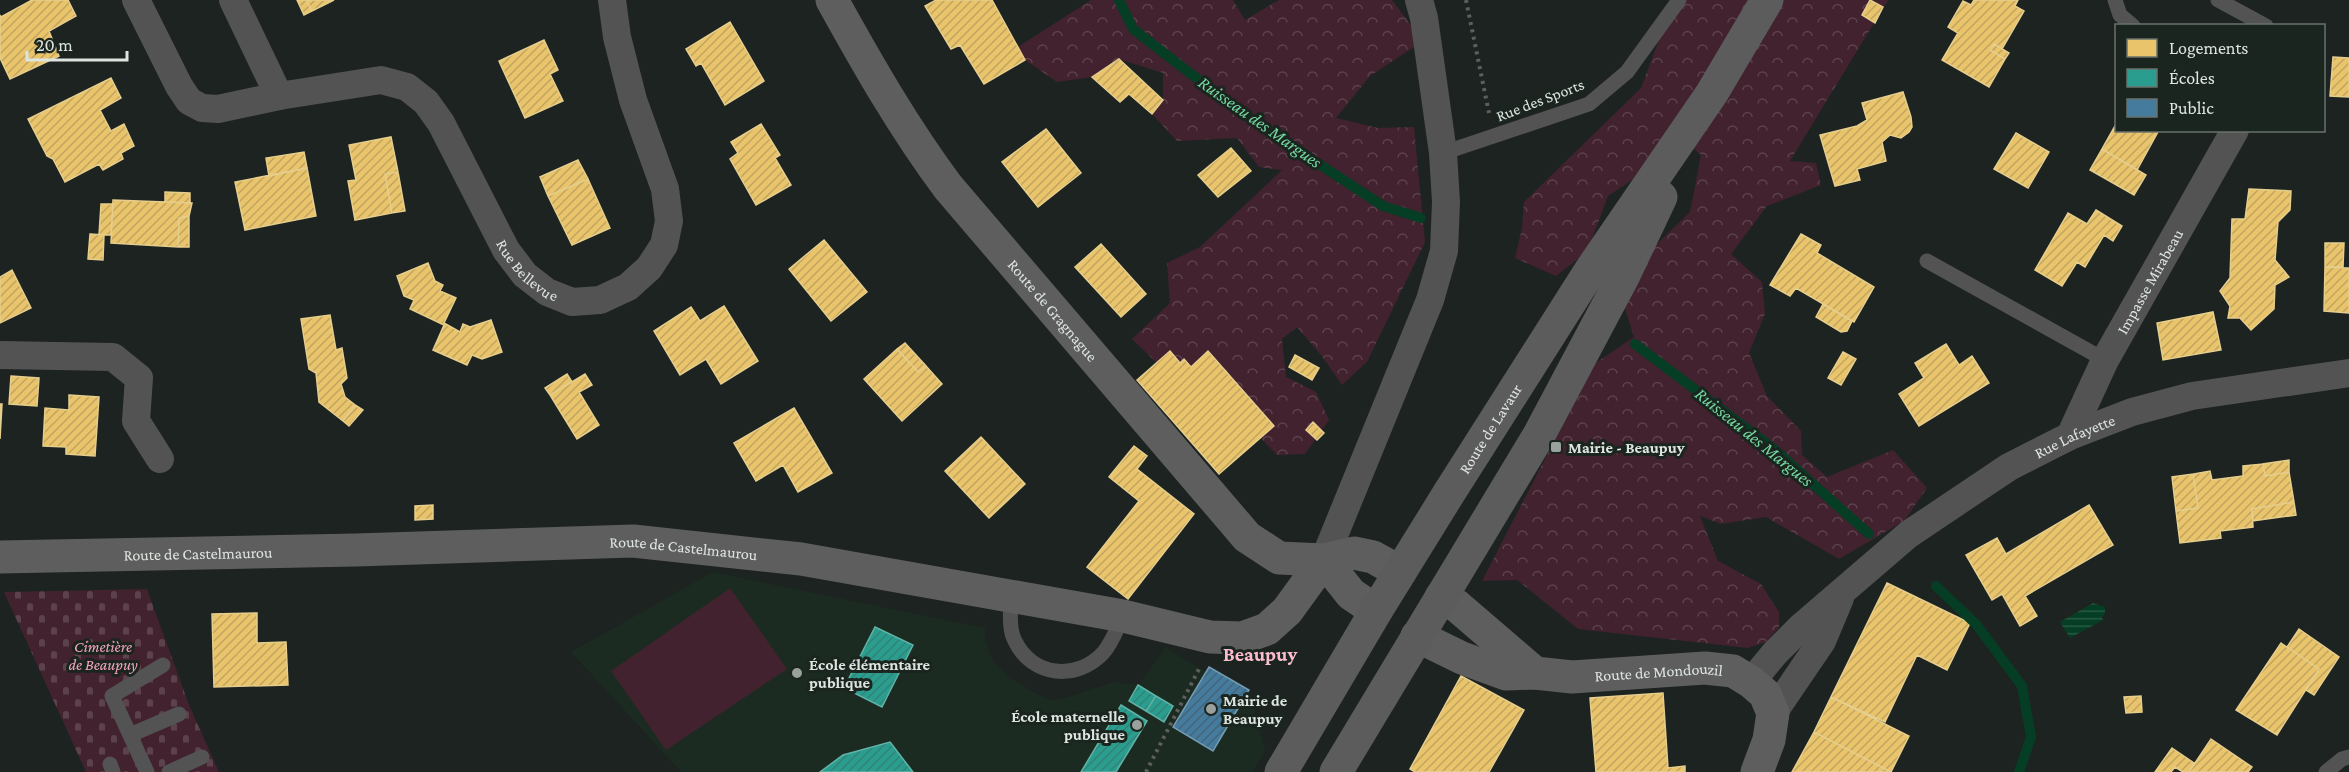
<svg xmlns="http://www.w3.org/2000/svg" width="2349" height="772" viewBox="0 0 2349 772" font-family="'Crimson Pro',serif">
<defs>
<pattern id="forest-crowns" width="20" height="18" patternUnits="userSpaceOnUse" patternTransform="scale(1.5)"><rect width="20" height="18" fill="#41222e"/><path d="M2 6a3 3 0 1 1 6 0M12 15a3 3 0 1 1 6 0" fill="none" stroke="#5c424c"/></pattern>
<pattern id="cemetery-stones" width="16" height="16" patternUnits="userSpaceOnUse" patternTransform="scale(1.5)"><rect width="16" height="16" fill="#41222e"/><path d="M2 7V4a2 2 0 0 1 4 0v3zM10 15v-3a2 2 0 0 1 4 0v3z" fill="#5c424c"/></pattern>
<pattern id="water-rules" width="6" height="5" patternUnits="userSpaceOnUse" patternTransform="scale(1.5)"><rect width="6" height="5" fill="#053e25"/><path d="M0 2.5h6" fill="none" stroke="#295a44"/></pattern>
<pattern id="homes-hatch" width="6" height="6" patternUnits="userSpaceOnUse" patternTransform="scale(1.5)"><rect width="6" height="6" fill="#e9c46a"/><path d="M-1 1l2-2M0 6l6-6M5 7l2-2" fill="none" stroke="#c0a460"/></pattern>
<pattern id="schools-hatch" width="6" height="6" patternUnits="userSpaceOnUse" patternTransform="scale(1.5)"><rect width="6" height="6" fill="#2a9d8f"/><path d="M-1 1l2-2M0 6l6-6M5 7l2-2" fill="none" stroke="#328378"/></pattern>
<pattern id="public-hatch" width="6" height="6" patternUnits="userSpaceOnUse" patternTransform="scale(1.5)"><rect width="6" height="6" fill="#457b9d"/><path d="M-1 1l2-2M0 6l6-6M5 7l2-2" fill="none" stroke="#446579"/></pattern>
</defs>
<rect width="100%" height="100%" fill="#1d2320"/>
<path fill="#1b2b22" d="M713 572 979 627 985 626V640L993 661 1010 678 1039 695 1052 700 1065 698 1114 682 1138 685 1166 647 1198 668 1249 690 1265 751 1252 772H681L571 652Z"/>
<path fill="#41222e" d="M730 588 787 669 666 750 611 671Z"/>
<path fill="url(#forest-crowns)" d="M1091 0H1233L1245 20 1279 0H1392L1423 41 1370 76 1336 118 1378 128 1414 127 1425 242 1367 362 1342 385 1321 355 1297 327 1282 339 1286 377 1316 392 1329 420 1305 454 1277 455 1260 437 1273 425 1208 351 1191 367 1184 359 1180 363 1170 351 1157 363 1132 339 1170 303 1167 263 1200 247 1282 170 1259 167 1237 138 1177 141 1152 114 1163 100V73L1119 59 1092 77 1057 82 1025 60 1018 47Z
M1674 0H1888L1790 161 1816 163 1821 185 1767 206 1731 254 1762 282 1765 314 1749 353 1767 396 1801 431 1802 455 1827 477 1893 450 1927 488 1904 521 1839 559 1766 517 1721 524 1700 516 1718 561 1761 584 1779 612V627L1766 642 1748 648 1578 629 1517 580 1482 581 1594 364 1634 337 1623 303 1655 246 1690 212 1701 155 1668 127 1647 170 1608 196 1587 252 1556 276 1515 258 1522 228 1524 202 1641 88Z"/>
<path fill="url(#cemetery-stones)" d="M147 589 189 705 219 772H86L4 592Z"/>
<path fill="url(#water-rules)" d="M2093 603 2105 607V613L2102 617 2103 620 2070 638 2060 622Z"/>
<path fill="url(#homes-hatch)" stroke="#e6ce8d" stroke-width="1.5" d="M32 0H68L76 16 49 31 59 56 10 79 0 58V15L1 17Z
M297 0H306L312 11 304 15Z
M306 0H334L312 11Z
M936 0H992L1025 60 984 84 960 45 951 49 925 6Z
M1870 0 1883 7 1875 23 1862 15Z
M1974 0H2018L2015 6 2024 11 2002 49 1994 44 1990 50 2005 59 1989 87 1942 60 1958 33 1948 27 1963 1 1971 5Z
M730 22 764 81 725 105 701 63 696 66 686 49Z
M544 40 558 70 550 74 563 101 525 118 499 61Z
M1994 44 2009 53 2005 59 1990 50Z
M2333 57 2349 58V97L2330 96Z
M1119 59 1163 100 1152 114 1129 94 1120 102 1092 77Z
M111 78 121 98 100 110 111 131 124 124 134 146 121 153 123 159 103 170 99 164 65 182 53 159 47 156 28 119Z
M1903 92 1911 117 1912 127 1909 132 1901 138 1890 135 1882 142 1886 161 1857 169 1860 180 1835 186 1820 135 1857 126 1867 120 1862 103Z
M761 124 780 155 775 158 791 185 756 205 730 159 738 153 731 142Z
M2116 124V130H2159L2137 170 2102 149Z
M1046 129 1081 173 1038 207 1002 162Z
M2016 133 2049 152 2028 188 1994 169Z
M391 137 398 172 385 174 392 213 355 220 348 181 356 180 349 145Z
M1231 148 1251 171 1218 197 1198 175Z
M2102 149 2146 175 2134 195 2090 170Z
M304 152 307 168 269 176 266 158Z
M578 160 588 179 548 196 540 177Z
M307 168 316 216 245 230 235 182Z
M398 172 405 211 392 213 385 174Z
M588 179 610 228 572 245 548 196Z
M2249 189 2291 191 2290 210 2278 222 2275 260 2289 277 2275 285 2274 309 2251 330 2240 318H2228L2230 306 2220 291 2230 278 2232 219H2245Z
M165 192 190 193V203L165 202Z
M113 200 192 203 189 216 179 218 178 247 111 243Z
M101 204H113L111 235H99Z
M2096 210 2122 226 2113 241 2104 235 2085 267 2077 262 2062 286 2035 270 2068 213 2087 224Z
M189 216V247H178L179 218Z
M90 234 104 235 103 260 88 259Z
M1801 234 1821 245 1817 253 1874 287 1854 322 1796 288 1790 296 1770 285Z
M824 240 867 292 831 321 789 269Z
M2325 243H2344L2343 267H2325Z
M1101 244 1146 294 1121 317 1075 267Z
M428 263 435 281 443 285 440 291 456 298 444 323 460 332 463 324 470 327 491 320 502 352 482 359 472 355 467 365 433 350 444 325 410 309 414 300 404 296 397 276Z
M2325 267 2349 268V313L2324 311Z
M12 270 31 308 0 323V277Z
M1823 304 1852 321 1847 331 1841 332 1816 317Z
M724 306 758 361 721 384 706 359 680 375 654 331 691 307 700 321Z
M2213 312 2221 350 2163 360 2157 323Z
M330 315 336 350 342 348 347 378 341 384 345 397 355 405 343 421 319 402 316 373 309 369 301 319Z
M905 343 926 366 918 372 897 349Z
M1946 344 1959 365 1972 356 1989 383 1919 426 1899 394 1924 378 1915 363Z
M897 349 918 372 926 366 942 384 902 421 864 379Z
M1170 351 1180 363 1184 359 1191 367 1208 351 1274 426 1219 474 1137 380Z
M1843 352 1856 359 1841 385 1828 378Z
M1295 355 1319 368 1312 380 1289 367Z
M567 374 572 382 550 395 545 388Z
M585 374 592 385 579 392 599 425 577 439 550 395Z
M11 376 39 378 37 406 9 404Z
M69 395 99 397 95 456 66 454V447L43 446 45 408 69 410Z
M0 404H2L0 439Z
M355 405 363 410 349 426 343 421Z
M794 408 832 473 798 492 783 465 756 481 734 443Z
M1313 422 1324 433 1317 440 1306 430Z
M981 437 1025 484 989 518 945 471Z
M1134 446 1147 456 1137 469 1194 514 1128 599 1087 567 1139 501 1109 477Z
M2289 460V472L2265 476 2263 464Z
M2263 464 2265 476 2289 472 2294 502 2252 509 2253 527 2220 531 2221 538 2180 543 2176 511 2198 508 2193 474 2210 471 2212 480 2243 476V466Z
M2193 474 2198 508 2176 511 2172 477Z
M2294 502 2296 515 2253 521 2252 509Z
M433 505V519L415 520V506Z
M2089 505 2113 545 2025 596 2037 616 2020 626 2002 594 1992 600 1966 555 1997 538 2006 554Z
M1887 583 1970 623 1947 670 1917 655 1885 722 1831 697Z
M257 613V643L286 642 288 685 214 687 212 614Z
M2299 629 2339 657 2314 695 2306 690 2319 669 2287 647Z
M2281 643 2319 669 2277 735 2236 710Z
M1461 676 1524 710 1489 772H1415L1410 769Z
M1663 693 1668 768 1685 766V772H1596L1590 698Z
M2141 696 2142 712 2126 713 2124 697Z
M1831 697 1909 736 1891 772 1814 732Z
M1814 732 1891 772H1792Z
M2211 739 2252 767 2248 772H2189Z
M2172 748 2194 763 2189 772H2183L2175 767 2171 772H2155Z"/>
<path fill="url(#schools-hatch)" stroke="#60b3a7" stroke-width="1.5" d="M875 627 913 645 882 707 844 688Z
M1138 685 1156 696 1146 711 1129 701Z
M1156 696 1173 706 1164 722 1146 711Z
M1121 705 1147 721 1116 772H1081Z
M890 742 913 772H820L843 755Z"/>
<path fill="url(#public-hatch)" stroke="#739bb1" stroke-width="1.5" d="M1209 667 1249 690 1213 751 1173 727Z"/>
<g fill="none" stroke-linecap="round" stroke-linejoin="round">
<path stroke="#053e25" stroke-width="10" d="M1119 0 1133 29 1240 112 1383 206 1421 218
M1635 344 1775 450 1869 534
M1936 586 1976 624 2022 686 2031 737 2019 772"/>
<path stroke="#5e5e5d" stroke-width="4" stroke-dasharray="3 4.5" stroke-linecap="butt" d="M1466 0 1489 113
M1146 772 1199 669"/>
<path stroke="#535353" stroke-width="15" d="M2115 0 2120 15 2133 26
M2218 0 2266 26
M1443 153 1589 104 1627 72 1679 0
M1927 261 2105 360
M1011 595C1011 610 1008 628 1015 641 1032 677 1077 681 1103 653 1112 643 1117 628 1123 616
M130 735 179 714
M110 764 113 772
M147 772 112 696 163 665
M169 772 202 757
M2326 772 2342 759 2349 757"/>
<g stroke="#535353" stroke-width="28">
<path id="s1" d="M136 0 179 86 189 101 202 108 218 109 279 96 381 80 407 87 426 102 441 123 506 250 525 275 547 292 572 302 600 300 628 287 649 268 664 245 669 221 665 189 633 100 617 37 612 0"/>
<path d="M233 0 279 96"/>
<path d="M0 355 113 357 139 378 136 421 160 459"/>
<path id="s2" d="M2070 436 2105 360 2235 130"/>
<path d="M1324 560 1430 300 1444 251 1446 202 1443 153 1424 18 1419 0"/>
<path id="s3" d="M1751 682 1775 653 1802 626 1909 534 2009 467 2070 436 2132 412 2192 396 2349 373"/>
<path d="M1773 713 1822 641 1840 598"/>
</g>
<g stroke="#5e5e5e" stroke-width="33">
<path id="s4" d="M832 0C868 65 904 128 948 187L1247 537 1279 558 1324 560 1354 553 1373 557 1400 572"/>
<path id="s5" d="M0 557 356 550 633 541 801 559 1123 616 1210 637 1242 638 1267 629 1287 611 1324 560"/>
<path d="M1324 560 1351 594 1376 611"/>
<path d="M1441 597 1457 606 1535 673"/>
<path id="s6" d="M1417 636 1462 658 1506 674 1535 673 1572 677 1705 668 1733 671 1751 682 1765 694 1773 713 1769 740 1757 772"/>
</g>
<g stroke="#5c5c5c" stroke-width="33">
<path id="s7" d="M1281 772 1376 611 1449 493 1590 271 1712 93 1767 0"/>
<path d="M1336 772 1539 435 1624 275 1661 197"/>
</g>
</g>
<g fill="#9aa19d" stroke="#1b251f" stroke-width="2">
<rect x="1550" y="441" width="12" height="12" rx="3"/>
<circle cx="797" cy="673" r="6"/>
<circle cx="1211" cy="709" r="6"/>
<circle cx="1137" cy="725" r="6"/>
</g>
<g text-anchor="middle" dominant-baseline="central" stroke-width="6" stroke-linejoin="round" paint-order="stroke">
<g font-size="16" fill="#dee5e0" stroke="#1b251f">
<text transform="translate(1540 100) rotate(-21)">Rue des Sports</text>
<text stroke="none"><textPath href="#s1" startOffset="560">Rue Bellevue</textPath></text>
<text stroke="none"><textPath href="#s2" startOffset="174">Impasse Mirabeau</textPath></text>
<text stroke="none"><textPath href="#s4" startOffset="382">Route de Gragnague</textPath></text>
<text stroke="none"><textPath href="#s7" startOffset="402">Route de Lavaur</textPath></text>
<text stroke="none"><textPath href="#s3" startOffset="410">Rue Lafayette</textPath></text>
<text stroke="none"><textPath href="#s5" startOffset="684">Route de Castelmaurou</textPath></text>
<text stroke="none"><textPath href="#s5" startOffset="198">Route de Castelmaurou</textPath></text>
<text stroke="none"><textPath href="#s6" startOffset="250">Route de Mondouzil</textPath></text>
</g>
<g font-size="16" font-weight="bold" fill="#dee5e0" stroke="#1b251f" text-anchor="start">
<text x="1568" y="447">Mairie - Beaupuy</text>
<text x="809" y="664">École élémentaire<tspan x="809" dy="18">publique</tspan></text>
<text x="1223" y="700">Mairie de<tspan x="1223" dy="18">Beaupuy</tspan></text>
<text x="1125" y="716" text-anchor="end">École maternelle<tspan x="1125" dy="18">publique</tspan></text>
</g>
<g font-size="16" font-style="italic" fill="#f4a4bf" stroke="#1b251f">
<text x="103" y="646">Cimetière<tspan x="103" dy="18">de Beaupuy</tspan></text>
</g>
<g font-size="18" font-style="italic" fill="#75d9a1" stroke="#1b251f">
<text transform="translate(1260 122) rotate(35)">Ruisseau des Margues</text>
<text transform="translate(1754 437) rotate(39)">Ruisseau des Margues</text>
</g>
<g font-size="20" font-weight="bold" fill="#febcd2" stroke="#1b251f">
<text x="1260" y="654">Beaupuy</text>
</g>
</g>
<rect x="2115" y="24" width="210" height="108" fill="#1b251f" stroke="#69726c" stroke-width="1.5"/>
<rect x="2127" y="39" width="30" height="18" fill="#e9c46a" stroke="#69726c" stroke-width="1.5"/>
<text x="2169" y="54" font-size="18" fill="#dee5e0">Logements</text>
<rect x="2127" y="69" width="30" height="18" fill="#2a9d8f" stroke="#69726c" stroke-width="1.5"/>
<text x="2169" y="84" font-size="18" fill="#dee5e0">Écoles</text>
<rect x="2127" y="99" width="30" height="18" fill="#457b9d" stroke="#69726c" stroke-width="1.5"/>
<text x="2169" y="114" font-size="18" fill="#dee5e0">Public</text>
<path d="M27 51v9h100v-9" fill="none" stroke="#dee5e0" stroke-width="3"/>
<text x="36" y="51" font-size="18" fill="#dee5e0" stroke="#1b251f" stroke-width="4.5" paint-order="stroke">20 m</text>
</svg>
